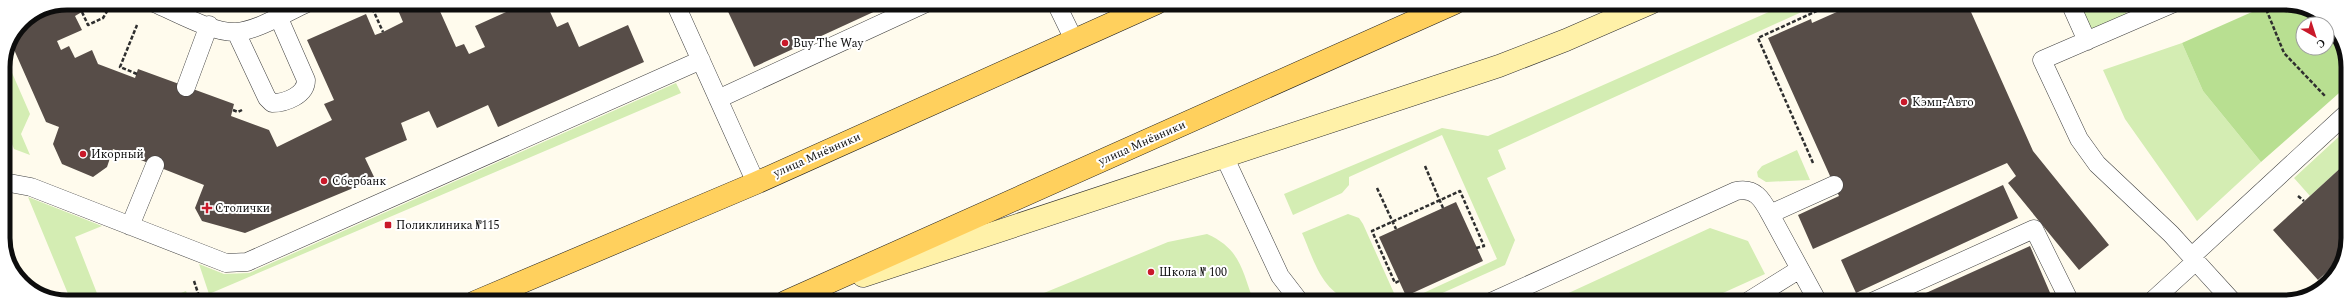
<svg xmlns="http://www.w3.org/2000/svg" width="2351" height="305" viewBox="0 0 2351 305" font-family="Spectral,serif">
<rect width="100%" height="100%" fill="#fffbed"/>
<path fill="#d4edb3" d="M1789 3H1816L1817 5 1498 150 1506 169 1487 178 1515 240 1505 265 1429 299 1421 302H1404L1497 259 1442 135 1349 177V185L1342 193 1293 215 1284 194 1442 128 1488 136Z
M2076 3H2122L2127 15 2089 32Z
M2182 43 2203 91 2261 162 2197 221 2125 119 2103 70Z
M6 59 30 114 21 134 30 155 14 149 4 124 3 67Z
M676 83 681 93 209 294 199 264 224 274 249 273Z
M2345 131 2347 162 2310 196 2294 178Z
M1797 150 1810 180 1766 182 1758 177 1757 172 1762 166Z
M28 197 102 226 75 237 100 301H71Z
M1348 214 1359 218 1363 224 1398 302C1385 302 1368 305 1355 302 1322 294 1314 260 1302 233Z
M1710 228 1748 241 1765 274 1703 302H1549Z
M1207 234C1241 249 1242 271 1254 302H1022L1168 242Z
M186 291 190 302H161V301Z"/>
<path fill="#b8df91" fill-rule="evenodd" d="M2270 4H2292L2326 19 2347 54V86L2261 162 2203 91 2182 43ZM2303 24H2327V48H2303Z"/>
<path fill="#574d48" d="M67 3H84L87 9 75 16 82 30 57 41 61 50 69 46 75 58 92 50 98 64 135 78 138 69 234 104 231 116 269 130 277 147 332 120 324 104 334 100 307 40 366 14 375 35 383 32 403 22 395 3H427L431 12 439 9 456 47 464 44 469 54 485 47 475 26 526 3H546L557 27 568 22 579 47 628 25 644 62 498 127 488 105 437 128 429 111 401 123 407 140 365 158 375 179 245 233 202 221 195 208 204 185 113 149 107 167 93 177 62 164 53 144 59 127 46 122 12 45 22 22Z
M724 3H893L754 67Z
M1857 3H1967L2033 151 2109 245 2079 270 2008 183 2016 176 2007 163 1813 249 1798 215 1839 196 1768 38 1811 19 1812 23Z
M2347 162V246L2341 259 2318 280 2273 230Z
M2003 185 2018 218 1856 293 1841 260Z
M1456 202 1483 261 1406 296 1379 237Z
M2030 246 2054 302H1906Z"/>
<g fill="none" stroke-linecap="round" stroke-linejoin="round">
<g stroke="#404040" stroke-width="19">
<path id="lane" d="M154 3C176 12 212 33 236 32 257 31 287 12 307 3
M675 3 756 183
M1056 3 1074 40
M2070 3 2087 41
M2174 3 2042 60 2079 139 2097 164 2171 234 2233 302
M236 32 267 98 272 103C286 103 306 95 306 80L278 16
M186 87 209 25
M718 99 926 3
M1225 158 1280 276 1300 302
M4 182 31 187 226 263 247 262 701 60
M1770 214 1818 302
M130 226 155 165
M2191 257 2347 113
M1491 302 1736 191C1755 187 1762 199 1770 214L1834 185
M1747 302 1800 269
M1872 302 2034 229 2070 302
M2151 302 2196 261"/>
</g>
<g stroke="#2f2f2f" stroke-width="23">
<path id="secondary" d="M863 276 1499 66 1566 40 1651 3"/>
</g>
<g stroke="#1e1e1e" stroke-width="23">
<path id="primary" d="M475 302 756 183 1157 3
M785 302 1455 3"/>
</g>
<path stroke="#2f2f2f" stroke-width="2.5" stroke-dasharray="4 2" stroke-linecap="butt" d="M370 3 383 32
M1848 3 1849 7
M2264 4 2284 53 2325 96
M82 12 88 25 103 18 112 3
M137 74 120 67 137 25
M233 110 238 112 242 110
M1813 163 1758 38 1834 3
M1425 166 1443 208
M1377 188 1396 229
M2298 196 2304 201
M194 281 201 302
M1399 281 1395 283 1372 231 1460 191 1484 246 1476 248"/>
<use href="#lane" stroke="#fff" stroke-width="18"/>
<use href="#secondary" stroke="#fff1a8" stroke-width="22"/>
<use href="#primary" stroke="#ffd05d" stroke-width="22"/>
</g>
<g fill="#c9192a" stroke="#fff" stroke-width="1.5">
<circle cx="785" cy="43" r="4"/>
<circle cx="1904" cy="102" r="4"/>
<circle cx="83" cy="154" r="4"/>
<circle cx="324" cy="181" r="4"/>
<path d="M205 202h4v4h4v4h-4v4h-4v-4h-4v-4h4z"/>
<rect x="384" y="221" width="8" height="8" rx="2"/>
<circle cx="1151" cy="272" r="4"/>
</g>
<g text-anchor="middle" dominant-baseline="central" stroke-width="4" stroke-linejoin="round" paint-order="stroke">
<g font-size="12" fill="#0d0d0d" stroke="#fff" text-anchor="start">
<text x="793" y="43">Buy The Way</text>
<text x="1912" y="102">Кэмп-Авто</text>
<text x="91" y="154">Икорный</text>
<text x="332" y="181">Сбербанк</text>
<text x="215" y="208">Столички</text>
<text x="396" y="225">Поликлиника №115</text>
<text x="1159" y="272">Школа № 100</text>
</g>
<g font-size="12" fill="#0d0d0d" stroke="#fff">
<text transform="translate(1142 143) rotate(-24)">улица Мнёвники</text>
<text transform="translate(817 155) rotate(-24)">улица Мнёвники</text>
</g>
</g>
<path d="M0 0H2351V305H0ZM67 10H2284A57 57 0 0 1 2341 67V238A57 57 0 0 1 2284 295H67A57 57 0 0 1 10 238V67A57 57 0 0 1 67 10Z" fill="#fff" fill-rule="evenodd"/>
<path fill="none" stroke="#0d0d0d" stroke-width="5" d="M67 10H2284A57 57 0 0 1 2341 67V238A57 57 0 0 1 2284 295H67A57 57 0 0 1 10 238V67A57 57 0 0 1 67 10Z"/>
<g transform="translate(2315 36) rotate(141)"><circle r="19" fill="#ffffff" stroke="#9e9e9e"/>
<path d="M0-3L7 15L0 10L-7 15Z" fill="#c9192a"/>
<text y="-6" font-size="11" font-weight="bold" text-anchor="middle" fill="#0d0d0d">С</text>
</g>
</svg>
